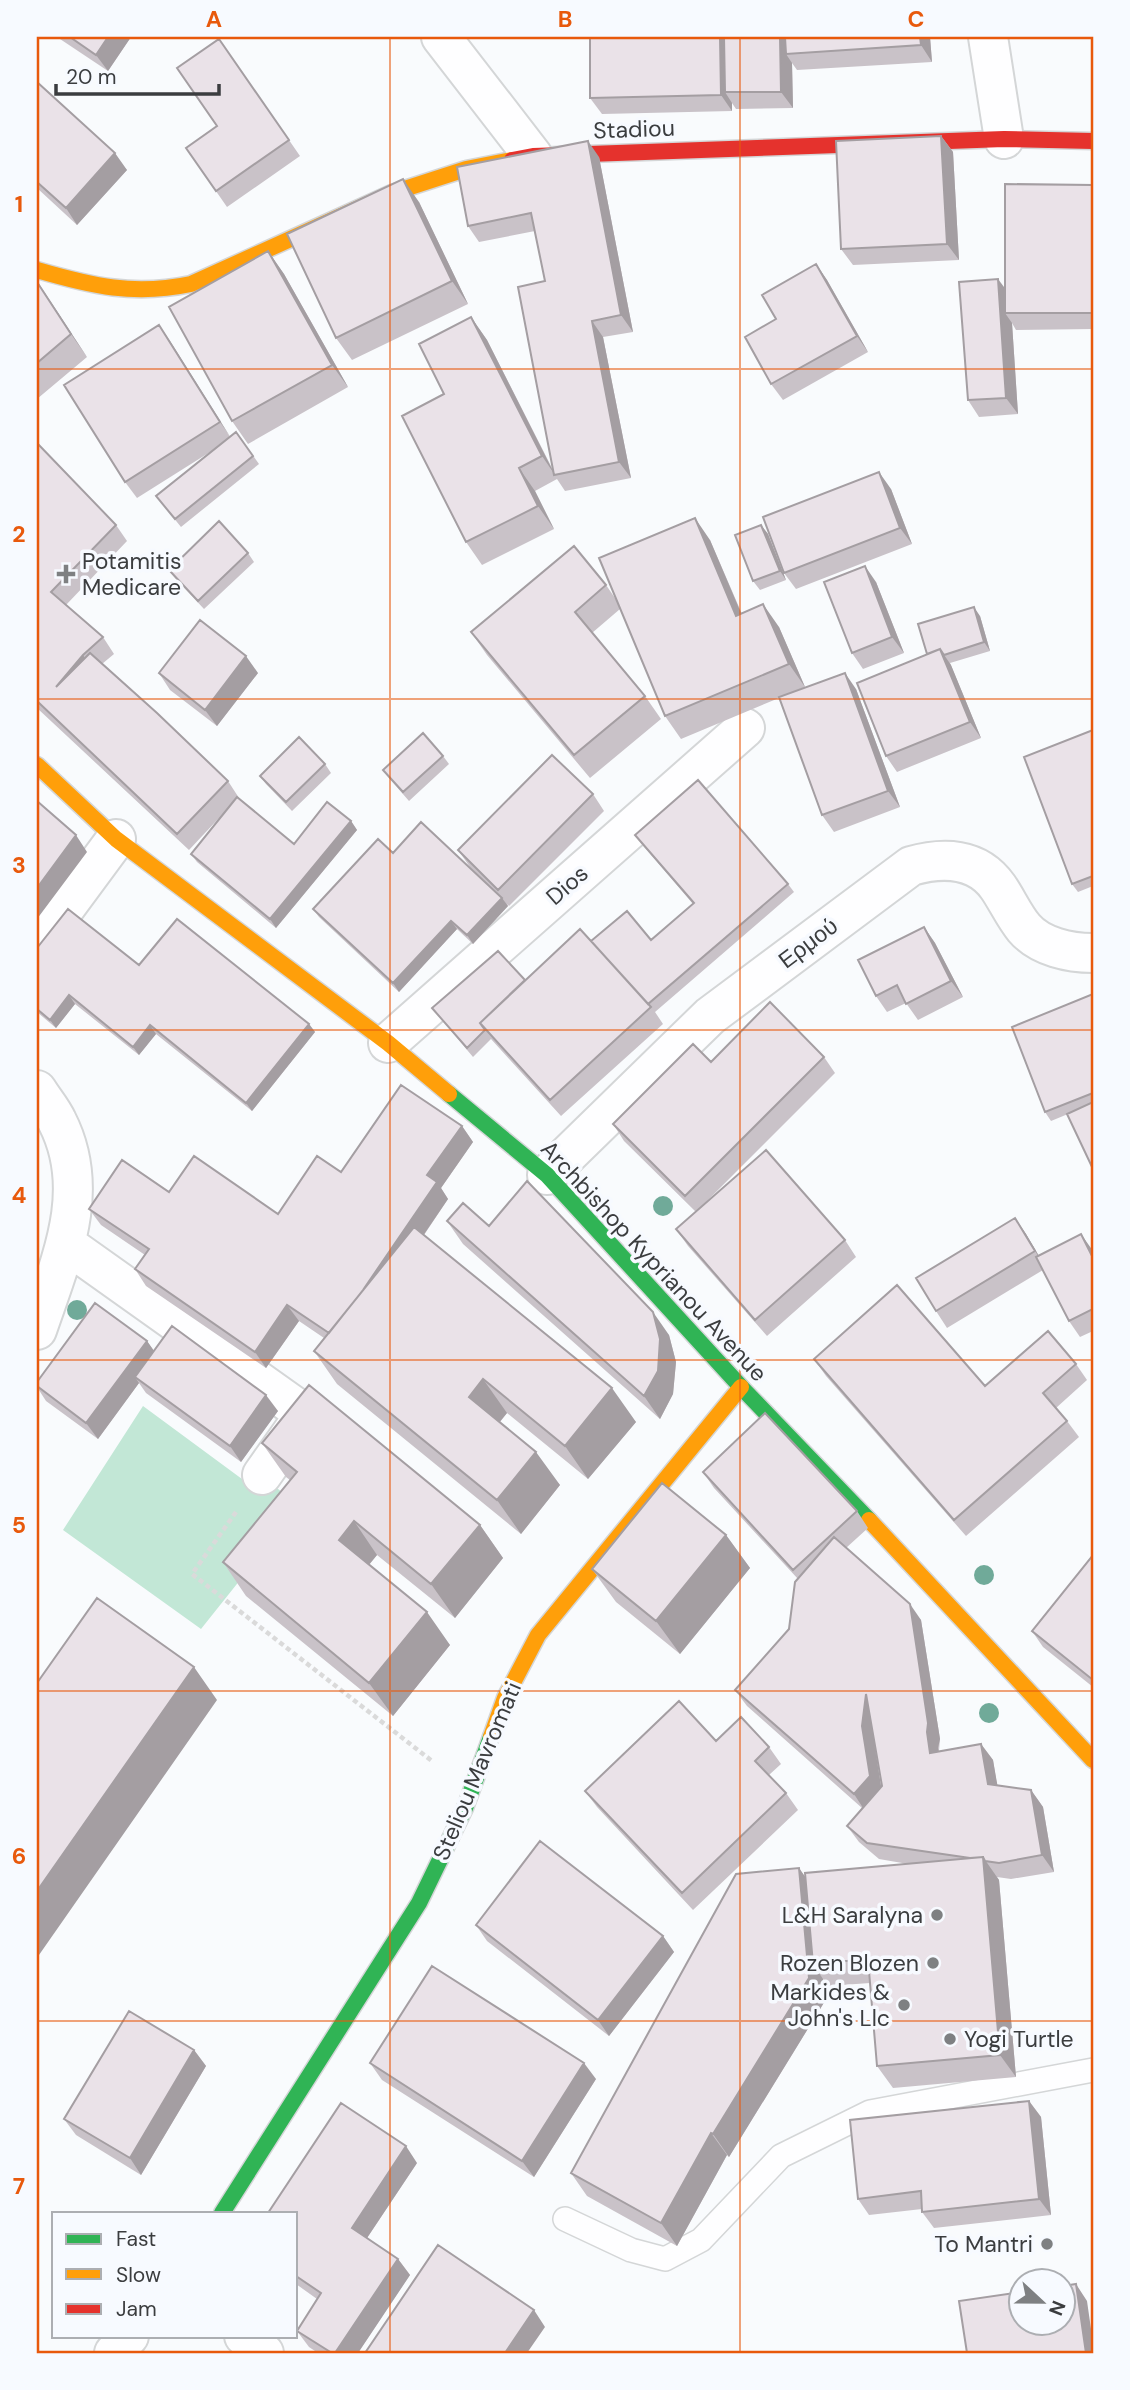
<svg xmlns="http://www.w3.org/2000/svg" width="1130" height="2390" viewBox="0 0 1130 2390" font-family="'DM Sans',sans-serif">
<rect width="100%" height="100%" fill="#f9fbfd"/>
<path fill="#c2e7d6" d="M143 1406 242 1479 251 1467 299 1506 201 1629 63 1530Z"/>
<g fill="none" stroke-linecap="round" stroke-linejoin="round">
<g stroke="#d4d6d7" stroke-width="26">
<path id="lane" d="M565 2219 631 2250 665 2259 701 2240 781 2156 870 2112 1093 2070"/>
</g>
<g stroke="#d4d6d7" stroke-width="42">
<path id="street" d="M441 37 533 156
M988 37 1004 139
M37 946 116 839
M388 1043 745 728
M37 1090C43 1100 52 1110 57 1121 93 1191 60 1262 37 1330
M547 1175 710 1016 911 866C943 857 977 857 998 887 1007 900 1014 916 1024 928 1040 947 1070 953 1093 953
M66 1244 305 1414 262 1475
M244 2336 264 2353
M114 2353 129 2336"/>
</g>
<g stroke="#d4d6d7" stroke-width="19">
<path id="fast" d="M449 1094 547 1175 741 1387 869 1520
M222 2213 419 1903 465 1808 491 1737"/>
</g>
<g stroke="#d4d6d7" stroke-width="19">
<path id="slow" d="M37 270C92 286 134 296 191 284L392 193 466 169 512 160
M37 765 116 839 388 1043 449 1094
M869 1520 1093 1760
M491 1737 505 1698 538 1635 741 1387"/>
</g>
<g stroke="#d4d6d7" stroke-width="19">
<path id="jam" d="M512 160 533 156 1004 139 1093 141"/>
</g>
<path stroke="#dadada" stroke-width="4.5" stroke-dasharray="5 3.5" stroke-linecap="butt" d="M236 1512 192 1574 432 1761"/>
<use href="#lane" stroke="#fefeff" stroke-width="23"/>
<use href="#street" stroke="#fefeff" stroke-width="38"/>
<use href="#fast" stroke="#30b455" stroke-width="16"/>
<use href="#slow" stroke="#ff9f0a" stroke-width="16"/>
<use href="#jam" stroke="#e5322d" stroke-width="16"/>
</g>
<g fill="#70aa99">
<circle cx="663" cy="1206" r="10"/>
<circle cx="77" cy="1310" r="10"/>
<circle cx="984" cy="1575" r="10"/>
<circle cx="989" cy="1713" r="10"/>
</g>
<path fill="#c9c2c8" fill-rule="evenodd" d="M57 37H131L108 71Z
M590 37H930L932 62 797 70 792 63 793 108 736 109 732 103V111L602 114 590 98Z
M219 39 300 156 227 207 186 148 217 126Z
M37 82 127 170 77 225 37 188Z
M941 136 953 152 959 260 853 265 841 249Z
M599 157 633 332 603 337 631 478 565 491 557 479 535 491 554 529 482 565 466 542 444 394 471 317 487 340 553 470 545 281 535 231 479 242 468 226Z
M1093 185V329L1016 330 1012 323 1018 414 979 417 968 400 1005 288Z
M419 202 468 304 352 360 336 338Z
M268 251 284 274 348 387 248 444 232 421Z
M816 264 827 280 868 352 783 400 771 384 776 319Z
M37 281 87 357 37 399Z
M159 325 230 437 236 432 259 464 181 527 156 496 218 447 137 498 125 482Z
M37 443 116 525 127 541 66 605 103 637 114 654 102 664 228 781 239 798 238 799 294 844 351 821 357 830 276 928 197 862 191 854 220 817 189 850 37 708Z
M891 489 912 544 796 589 784 573Z
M761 525 768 534 786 580 760 590 753 581Z
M710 540 742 614 779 627 805 687 790 693 856 689 900 807 834 832 822 815 779 698 681 739 665 716 620 609 592 633 645 696 661 719 590 778 487 655 471 632 606 585 615 598Z
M248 553 254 562 204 609 175 578 169 570Z
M876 582 904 653 863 669 852 653Z
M980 616 990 651 950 663 981 738 897 772 886 756 927 654Z
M159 673H258L217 726 170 690Z
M1093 730V886L1078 892 1072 884Z
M443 756 449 764 409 801 389 778 383 770Z
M325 764 331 773 292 811 266 784 260 776Z
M593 794 604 811 509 906 507 904 508 906 473 944 457 929 399 992 319 917 313 909 393 853 480 877 470 867 458 850Z
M635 835 788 884 794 892 655 1012 663 1024 561 1116 491 1039 473 1057 432 1008 525 980 591 941 651 940 693 904 641 843Z
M924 927 935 943 963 997 918 1020 906 1003 887 1012 876 996Z
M37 948 139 965 309 1024 315 1032 252 1111 156 1034 139 1055 75 1004 56 1028 37 1012Z
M1093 994V1169L1068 1114 1051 1121 1045 1112Z
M824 1057 835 1073 704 1204 845 1240 856 1257 767 1336 688 1246 676 1229 696 1212 624 1141 613 1124 711 1062Z
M462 1126 473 1142 441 1188 448 1199 424 1235 636 1422 588 1479 507 1413 500 1422 560 1485 521 1534 337 1384 314 1351 324 1338 299 1321 266 1368 146 1286 135 1269 145 1255 101 1225 89 1209 169 1192 278 1214 341 1172Z
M1015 1218 1026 1234 1039 1256 1093 1252V1331L1080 1337 1069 1321 1043 1270 947 1328 936 1311Z
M447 1221 489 1226 669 1335 676 1362 673 1394 660 1419 463 1244Z
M147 1341 154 1351 278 1411 241 1462 146 1393 139 1383 98 1439 46 1401 37 1387V1382Z
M814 1359 985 1386 1076 1364 1087 1380 1056 1408 1067 1421 1079 1437 966 1536 826 1376Z
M262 1443 480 1525 503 1558 455 1618 377 1555 369 1565 450 1645 393 1716 246 1596 223 1562 290 1480 286 1477Z
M703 1472 857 1511 868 1528 846 1548 921 1620 940 1739 939 1751 981 1744 993 1760 997 1785 1031 1790 1043 1807 1054 1872 1011 1879 997 1877 999 1880 1016 2077 893 2088 877 2066 870 1983 828 1986 823 1979 825 2001 729 2157 727 2155 677 2246 587 2196 571 2173 799 1868 805 1877 908 1864 879 1859 859 1842 847 1826 862 1808 747 1706 735 1690 789 1629 798 1579 714 1488ZM874 1740 882 1786 881 1787 874 1742Z
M726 1535 750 1568 680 1654 616 1602 592 1569Z
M1093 1555V1687L1043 1647 1032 1631Z
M716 1741 769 1747 781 1764 769 1775 786 1793 798 1810 693 1910 597 1807 585 1791Z
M476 1925 663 1936 674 1952 609 2036 487 1941Z
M194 2050 206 2066 141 2175 76 2135 64 2119Z
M370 2063 596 2079 534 2177 382 2080Z
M1029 2101 1041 2117 1051 2215 934 2228 922 2212V2209L869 2215 858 2199Z
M417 2163 367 2238 398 2259 410 2275 358 2353H318L309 2347 297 2331 317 2299 296 2284V2213Z"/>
<path fill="#a49ea2" d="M108 37H131L108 71 96 55Z
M720 37H731L725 92 732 103V111L721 95Z
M780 37H791L786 54 792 63 793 108 781 92Z
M920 37H930L932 62 921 45Z
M941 136 953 152 959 260 947 244Z
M588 141 599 157 633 332 621 315Z
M115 153 127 170 77 225 66 208Z
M403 179 419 202 468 304 452 281Z
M268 251 284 274 348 387 332 365Z
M816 264 827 280 868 352 857 336Z
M998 279 1010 295 1005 313 1012 323 1018 414 1006 398Z
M37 281 87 357 71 334Z
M471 317 487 340 555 475 542 456Z
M592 321 603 337 631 478 619 462Z
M159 325 170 341 231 438 220 422Z
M519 468 535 491 554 529 538 506Z
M879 472 891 489 912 544 900 528Z
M695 518 710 540 752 639 736 616Z
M761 525 768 534 786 580 780 571Z
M865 566 876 582 904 653 892 637Z
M763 604 779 627 805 687 789 664Z
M974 607 980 616 990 651 984 642Z
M940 649 951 665 981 738 970 722Z
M83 655 94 671 56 687Z
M246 656 258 673 217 726 205 710Z
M845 673 856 689 900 807 888 791Z
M351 821 357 830 276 928 270 919Z
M76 835 87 852 37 919V888Z
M502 898 508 906 473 944 467 935Z
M451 921 457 929 399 992 393 983Z
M924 927 935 943 963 997 951 981Z
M69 995 75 1004 56 1028 50 1020Z
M309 1024 315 1032 252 1111 246 1103Z
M150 1025 156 1034 139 1055 133 1047Z
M462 1126 473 1142 441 1188 448 1199 344 1352 332 1335 427 1175Z
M1015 1218 1026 1234 1046 1268 1035 1251Z
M1081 1234 1093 1251V1258Z
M287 1305 299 1321 266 1368 255 1352Z
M653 1312 669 1335 676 1362 673 1394 660 1419 644 1396Z
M147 1341 159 1358 135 1377 139 1383 98 1439 86 1423Z
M483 1379 507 1413 493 1430 469 1397Z
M612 1388 636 1422 588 1479 565 1446Z
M266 1395 278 1411 241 1462 230 1446Z
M536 1452 560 1485 521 1534 497 1500Z
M354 1521 377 1555 362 1573 339 1540Z
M480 1525 503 1558 455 1618 431 1584Z
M726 1535 750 1568 680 1654 656 1621Z
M910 1604 921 1620 940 1739 938 1748 942 1769 930 1753Z
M427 1612 450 1645 393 1716 369 1683Z
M194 1667 217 1700 39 1955 37 1952V1891Z
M866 1694 878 1710 874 1742 882 1792 865 1811 854 1794Z
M981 1744 993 1760 1000 1800 988 1784Z
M1031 1790 1043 1807 1054 1872 1042 1855Z
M983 1857 999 1880 1016 2077 1000 2055Z
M799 1868 815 1891 813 1964 823 1979 825 2001 729 2157 713 2134Z
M663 1936 674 1952 609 2036 598 2020Z
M194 2050 206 2066 141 2175 130 2158Z
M584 2063 596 2079 534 2177 522 2161Z
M1029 2101 1041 2117 1051 2215 1039 2199Z
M711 2133 727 2155 677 2246 661 2223Z
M406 2146 417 2163 363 2244 352 2228Z
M398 2259 410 2275 358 2353H335Z
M1076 2284 1087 2301 1093 2343V2353H1086Z
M534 2310 545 2327 527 2353H505Z"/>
<path fill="#eae2e8" stroke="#a49ea2" stroke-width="2" d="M70 37H108L96 55Z
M590 37H720L721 95 590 98Z
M724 37H780L781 92H725Z
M785 37H920L921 45 786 54Z
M219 39 289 140 216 191 186 148 217 126 177 68Z
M37 82 115 153 66 208 37 182Z
M941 136 947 244 841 249 836 141Z
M588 141 621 315 592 321 619 462 554 475 518 287 545 281 531 213 468 226 457 167Z
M403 179 452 281 336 338 287 234Z
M1005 184 1093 185V313H1005Z
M268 251 332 365 232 421 169 307Z
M816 264 857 336 771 384 745 337 776 319 762 295Z
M998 279 1006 398 968 400 959 282Z
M37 282 71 334 37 363Z
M471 317 542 456 519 468 538 506 466 542 402 416 444 394 419 344Z
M159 325 220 422 125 482 64 385Z
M236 432 253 456 175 519 156 496Z
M37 443 116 525 51 592 103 637 83 655 56 687 90 653 157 713 228 781 177 834 37 701Z
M879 472 900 528 784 573 763 517Z
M695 518 736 616 763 604 789 664 665 716 599 558Z
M219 521 248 553 198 601 169 570Z
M761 525 780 571 753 581 735 535Z
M574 546 606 585 575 612 645 696 574 755 471 632Z
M865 566 892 637 852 653 824 582Z
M974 607 984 642 944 655 940 649 927 654 918 624Z
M200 620 246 656 205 710 159 673Z
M940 649 970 722 886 756 857 683Z
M845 673 888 791 822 815 779 697Z
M1093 730V876L1072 884 1024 757Z
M423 733 443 756 403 792 383 770Z
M299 737 325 764 286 802 260 776Z
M552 755 593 794 498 890 458 850Z
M698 780 788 884 648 1004 591 941 627 911 651 940 694 903 635 835Z
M237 797 294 844 327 802 351 821 270 919 191 854Z
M37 801 76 835 37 888Z
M421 822 502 898 467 935 451 921 393 983 313 909 378 839 393 853Z
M68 909 139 965 177 919 309 1024 246 1103 150 1025 133 1047 69 995 50 1020 37 1009V948Z
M924 927 951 981 906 1004 897 985 876 996 858 960Z
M580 929 651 1007 550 1100 480 1023Z
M498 951 525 980 480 1023 485 1030 467 1048 432 1008Z
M1093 994V1093L1045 1112 1012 1027Z
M770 1002 824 1057 685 1196 613 1124 693 1044 711 1062Z
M401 1085 462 1126 427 1175 437 1182 363 1290 329 1333 287 1305 255 1352 135 1269 149 1249 89 1209 122 1160 169 1192 194 1156 278 1214 317 1156 341 1172Z
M1093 1102V1169L1067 1114Z
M766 1150 845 1240 755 1320 676 1229Z
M527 1181 653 1312 660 1339 658 1371 644 1396 447 1221 463 1203 489 1226Z
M1015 1218 1035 1251 936 1311 916 1278Z
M414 1227 612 1388 565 1446 483 1379 469 1397 536 1452 497 1500 314 1351Z
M1081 1234 1093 1258V1309L1069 1321 1036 1257Z
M897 1285 985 1386 1048 1331 1076 1364 1043 1393 1067 1421 954 1520 814 1359Z
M95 1303 147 1341 86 1423 37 1386V1382Z
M172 1326 266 1395 230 1446 135 1377Z
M309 1385 480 1525 431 1584 354 1521 339 1540 427 1612 369 1683 223 1562 297 1472 262 1443Z
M765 1413 857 1511 793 1570 703 1472Z
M662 1483 726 1535 656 1621 592 1569Z
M834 1537 910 1604 928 1723 927 1732 930 1753 981 1744 988 1784 1031 1790 1042 1855 999 1863 985 1861 983 1857 970 1858 867 1843 847 1826 882 1786 866 1694 862 1726 870 1776 854 1794 735 1690 789 1629 795 1582Z
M1093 1555V1680L1032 1631Z
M97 1598 194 1667 37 1891V1683Z
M679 1701 716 1741 741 1717 769 1747 755 1761 786 1793 682 1893 585 1791Z
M540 1841 663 1936 598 2020 476 1925Z
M983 1857 1000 2055 877 2066 868 1959 813 1964 805 1873Z
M799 1868 809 1978 713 2134 711 2133 661 2223 571 2173 736 1874Z
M432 1966 584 2063 522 2161 370 2063Z
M129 2011 194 2050 130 2158 64 2119Z
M1029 2101 1039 2199 922 2212 921 2191 858 2199 850 2120Z
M341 2103 406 2146 352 2228 398 2259 335 2353H332L297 2331 321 2293 296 2276V2213H268Z
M438 2245 534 2310 505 2353H365Z
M1076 2284 1086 2353H967L959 2301 1021 2292V2323H1063V2286Z"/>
<path fill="none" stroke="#e8590c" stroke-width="2" stroke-opacity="0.55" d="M390 37V2353M740 37V2353M37 369H1093M37 699H1093M37 1030H1093M37 1360H1093M37 1691H1093M37 2021H1093"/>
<g fill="#7e8082" stroke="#f7faff" stroke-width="2.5">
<path d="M62.5 563.5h7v7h7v7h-7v7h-7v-7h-7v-7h7z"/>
<circle cx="937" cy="1915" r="7"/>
<circle cx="933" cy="1963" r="7"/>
<circle cx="904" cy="2005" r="7"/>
<circle cx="950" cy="2039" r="7"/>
<circle cx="1047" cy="2244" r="7"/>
</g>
<g text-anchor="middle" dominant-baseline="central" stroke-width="7" stroke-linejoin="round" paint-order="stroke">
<g font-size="23" fill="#3b3d3f" stroke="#f7faff">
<text transform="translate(634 129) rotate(-2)">Stadiou</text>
<text transform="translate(567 885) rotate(-41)">Dios</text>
<text transform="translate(808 943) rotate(-37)">Ερμού</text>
<text transform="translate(654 1261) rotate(47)">Archbishop Kyprianou Avenue</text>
<text transform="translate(477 1771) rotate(-67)">Steliou Mavromati</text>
</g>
<g font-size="23" fill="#3b3d3f" stroke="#f7faff" text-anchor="end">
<text x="82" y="561" text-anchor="start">Potamitis<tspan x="82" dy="26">Medicare</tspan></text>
<text x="923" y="1915">L&amp;H Saralyna</text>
<text x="919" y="1963">Rozen Blozen</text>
<text x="890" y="1992">Markides &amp;<tspan x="890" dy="26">John's Llc</tspan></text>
<text x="964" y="2039" text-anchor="start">Yogi Turtle</text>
<text x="1033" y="2244">To Mantri</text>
</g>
</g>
<rect width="1130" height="2390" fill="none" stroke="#f7faff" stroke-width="77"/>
<rect x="52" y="2212" width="245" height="126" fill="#f7faff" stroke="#acaeb2" stroke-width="2"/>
<rect x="66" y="2234" width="35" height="10" fill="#30b455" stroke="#acaeb2" stroke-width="2"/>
<text x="116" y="2246" font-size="21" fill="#3b3d3f">Fast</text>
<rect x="66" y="2269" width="35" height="10" fill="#ff9f0a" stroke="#acaeb2" stroke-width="2"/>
<text x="116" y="2282" font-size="21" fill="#3b3d3f">Slow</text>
<rect x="66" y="2304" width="35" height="10" fill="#e5322d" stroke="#acaeb2" stroke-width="2"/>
<text x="116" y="2316" font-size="21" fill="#3b3d3f">Jam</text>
<g transform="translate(1042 2302) rotate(112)"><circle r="33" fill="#f7faff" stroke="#acaeb2" stroke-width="2"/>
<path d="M0-5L12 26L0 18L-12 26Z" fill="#7e8082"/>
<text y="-10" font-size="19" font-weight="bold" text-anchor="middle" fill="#3b3d3f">N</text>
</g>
<path d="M56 84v10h163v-10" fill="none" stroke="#3b3d3f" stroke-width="3.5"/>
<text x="66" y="84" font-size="21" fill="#3b3d3f" stroke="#f7faff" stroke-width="5" paint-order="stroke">20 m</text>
<rect x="38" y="38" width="1054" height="2314" fill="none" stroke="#e8590c" stroke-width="2.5"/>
<g font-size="23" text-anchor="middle" font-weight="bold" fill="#e8590c">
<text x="214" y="27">A</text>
<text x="565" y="27">B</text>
<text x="916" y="27">C</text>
<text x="19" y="212">1</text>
<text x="19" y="542">2</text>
<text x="19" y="873">3</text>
<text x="19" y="1203">4</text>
<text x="19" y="1533">5</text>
<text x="19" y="1864">6</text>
<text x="19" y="2194">7</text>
</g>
</svg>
